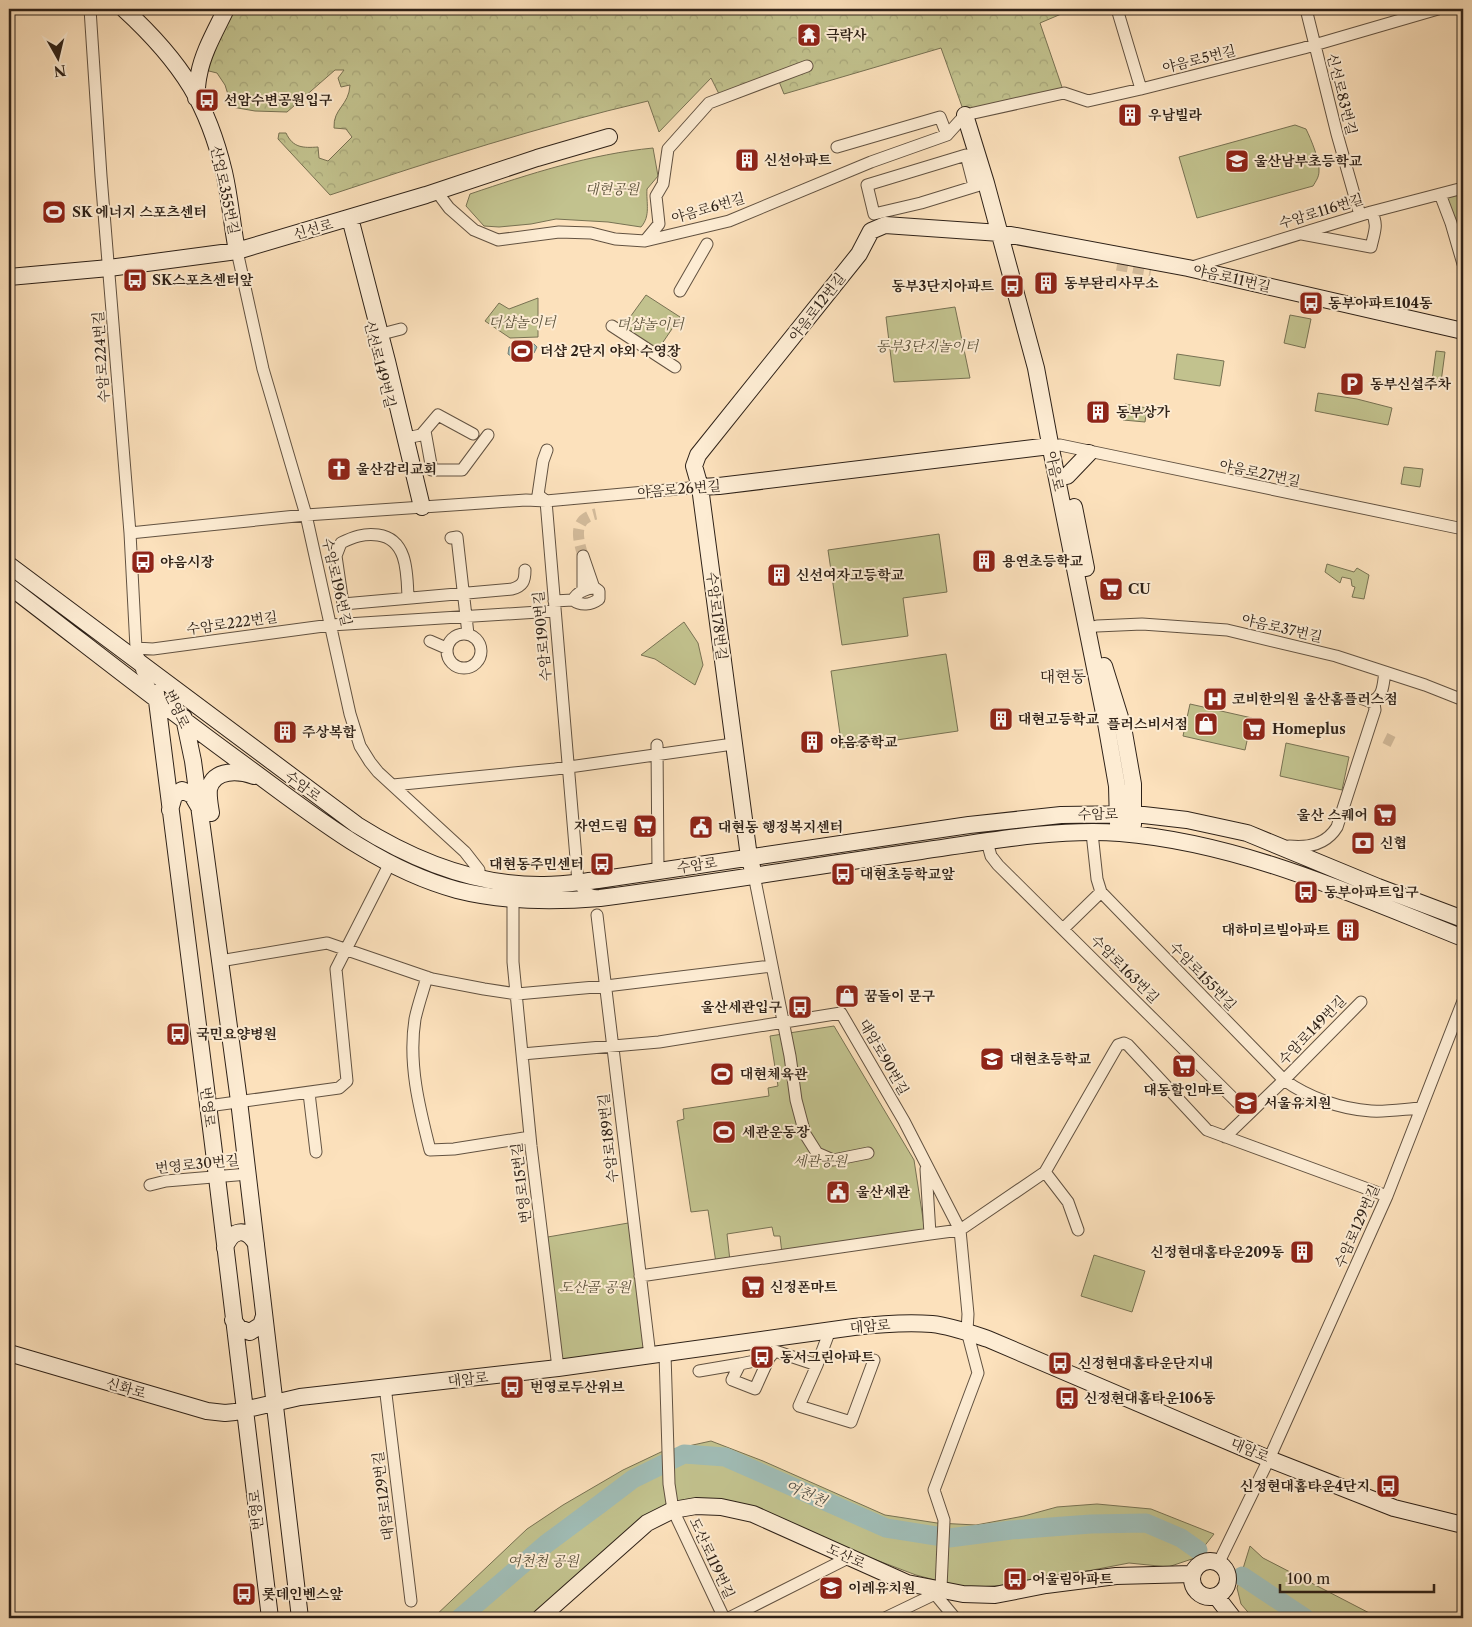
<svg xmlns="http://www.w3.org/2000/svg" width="1472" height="1627" viewBox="0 0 1472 1627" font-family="'Libre Caslon Text','Noto Serif KR',serif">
<defs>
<pattern id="forest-crowns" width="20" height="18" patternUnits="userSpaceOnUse" patternTransform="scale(1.25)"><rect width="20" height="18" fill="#c2c28e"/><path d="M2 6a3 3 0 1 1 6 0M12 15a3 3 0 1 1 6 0" fill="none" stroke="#a7a67a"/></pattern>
</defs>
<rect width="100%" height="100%" fill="#fce1bc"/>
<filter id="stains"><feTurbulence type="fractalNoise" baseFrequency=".004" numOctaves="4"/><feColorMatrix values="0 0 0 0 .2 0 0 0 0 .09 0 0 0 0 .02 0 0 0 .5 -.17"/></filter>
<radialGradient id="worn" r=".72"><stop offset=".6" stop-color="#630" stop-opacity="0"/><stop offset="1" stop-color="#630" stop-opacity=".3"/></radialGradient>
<path fill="#c2c28e" stroke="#787253" d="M1295 125 1306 129C1311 139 1320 161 1319 171 1319 177 1316 181 1313 186L1197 218 1179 157Z
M653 148 658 176 647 189C646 202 651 216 641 227L608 222 556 219 531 224 499 227 484 226 466 206 470 194C529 174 591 154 653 148Z
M1462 188 1463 236 1456 238 1440 194Z
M646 295 680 317 655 354 620 331Z
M538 298V337L510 338 485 321 499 303 509 309Z
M955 307 970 378 894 382 886 317Z
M1290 315 1311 319 1305 348 1284 343Z
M1436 351 1445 352 1441 382 1432 381Z
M1177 354 1224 361 1220 386 1174 379Z
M1318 393 1357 399 1392 408 1388 425 1315 411Z
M1125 404 1147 408 1145 422 1123 420Z
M1404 467 1423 469 1420 487 1401 484Z
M939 534 947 592 903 598 908 636 842 645 828 550Z
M1327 564 1354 572 1357 568 1369 575 1364 599 1352 597 1355 587 1352 586 1351 579 1342 577 1340 583 1325 572Z
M684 622 698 643 703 665 695 685 655 659 641 655Z
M946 654 958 731 842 748 831 671Z
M1190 704 1252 718 1245 750 1183 736Z
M1286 743 1349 757 1342 790 1280 776Z
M834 1026 914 1160 925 1232 782 1254 780 1236H774L772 1227 727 1234 730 1261 716 1263 708 1210 691 1212 677 1121 684 1119 683 1109 769 1096 768 1088 778 1086 770 1036Z
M634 1222 650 1356 558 1368 542 1238Z
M1094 1255 1145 1271 1132 1312 1081 1296Z
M711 1441 763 1461 885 1515 937 1523 976 1525 1024 1516 1057 1507 1097 1504 1151 1509 1214 1534 1195 1558 1168 1567 1129 1563 1020 1584 965 1588 916 1575 794 1529 681 1504 564 1589 531 1618H433L527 1529 563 1505 623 1470 661 1452Z
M1250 1546 1263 1558 1379 1618H1253L1241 1604 1237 1588Z"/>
<path fill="url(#forest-crowns)" stroke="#787253" d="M230 9H1073L1040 23 1064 93 965 115 941 48 784 94 778 79 720 96 711 78 659 132 648 101C541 126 435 160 330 195L278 139 279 133H286C293 148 303 148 318 147L319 158 328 161 352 137 346 129 334 128C333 108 349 106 350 85L341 87 338 78 344 70H335L287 112 255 111 232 107 225 85 217 73 201 69Z"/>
<path fill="#a0bcb5" stroke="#737e76" d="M520 343 534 344 537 347 534 353C526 359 516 361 508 354L509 347Z"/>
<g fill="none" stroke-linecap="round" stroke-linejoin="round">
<path stroke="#a0bcb5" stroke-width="19" d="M1242 1576 1305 1618
M460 1618 546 1544 600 1504 633 1479 684 1454 725 1457 886 1528 949 1538 1011 1530 1091 1524 1146 1523 1181 1538 1198 1550"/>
<path stroke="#d3bb9b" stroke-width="11" stroke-dasharray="11 5.5" stroke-linecap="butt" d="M1117 265 1151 271
M583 556C578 539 572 519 596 514
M1385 738 1393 742"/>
<g stroke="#625241" stroke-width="13">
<path id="street" d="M90 9 101 176 130 533 136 648 142 671 153 694
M1117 9 1141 89
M1306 9 1337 134 1360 215
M837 147 940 117 947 135
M974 186 966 155 867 185 874 214 921 203 986 183
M437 192 449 208 474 230 498 240 559 232 591 233 615 239 645 241 729 221 871 162 947 135 965 115 1064 93 1088 101 1141 89 1304 48 1438 9
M1440 194 1451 223 1463 264
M1302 234 1371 247C1374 233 1379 224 1371 212
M645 241 659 224 656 196 663 184 668 149 709 103 807 66
M237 251 263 369 306 515 350 714 360 746 370 762 378 772 465 852 479 870V878
M1189 268 1371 212 1463 188
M680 291 707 244
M612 326 675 367
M374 336 401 329
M425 431 432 470H462L488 435
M406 438 421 435 438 415 473 434
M1050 446 1060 445 1463 529
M546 501 578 882 586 893 597 897
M546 501 538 495 543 461 547 450
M130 533 306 515 526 500 546 501 700 487
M451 538 457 537 468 634
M583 591V556L594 588
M408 598C407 574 408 539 378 535 364 533 353 537 341 543L336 556 343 604 512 589C523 586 525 581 525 570
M554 601 573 600C581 606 591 605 599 599V591L595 588C587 588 577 592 573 600
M1088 628 1097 626 1142 624 1227 630 1336 656 1425 685 1463 700
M447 651a17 17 0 1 1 34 0a17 17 0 1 1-34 0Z
M430 641 446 648
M136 648 153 649 331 625 554 611
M1371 701C1384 698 1383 683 1385 672
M657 745 658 870
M393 785 555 769 733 744
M1092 833 1097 879 1101 892 1284 1080C1309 1098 1341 1109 1371 1111 1387 1112 1405 1109 1421 1108
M987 842 991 856 998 865 1249 1114
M1289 846C1308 848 1326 845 1337 827L1375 710 1374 703 1363 699
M754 875 790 1056 796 1100 805 1134 817 1153 833 1160 868 1153
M513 900V962L531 1146 558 1368
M597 915 650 1356
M1063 929 1101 892
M220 961 327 943 432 979 484 989 517 994 606 986 771 966
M427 977C423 991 418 1005 415 1019 408 1063 419 1107 430 1150L454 1149 530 1137
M522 1054 659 1042 841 1013 904 1121 960 1230 968 1314 967 1331 978 1373 934 1490 944 1520 941 1588 935 1594 955 1618
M309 1093 316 1152
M208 1106 339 1088 347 1081 336 969 390 863
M1225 1137 1284 1080 1361 1002
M926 1169 930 1234 960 1230 1045 1172 1115 1050 1118 1045 1124 1043 1128 1045 1207 1130 1387 1196
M1045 1172 1068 1202 1078 1230
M150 1185 166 1181 248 1174
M640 1276 930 1234
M665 1354 669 1484 673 1510 724 1618
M740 1364 769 1358
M817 1365 799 1406 851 1422 874 1360
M699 1371 740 1364 732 1380 755 1389 769 1358 775 1351 817 1365 830 1330
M385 1386 411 1601
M1218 1564 1269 1459 1387 1196 1463 1001
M729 1618 850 1557
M885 1618 935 1594"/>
</g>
<g stroke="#2f2218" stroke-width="18">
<path id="secondary" d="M124 9C148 31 174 59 191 87 206 112 217 143 224 172 230 198 232 225 237 251
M196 98C197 90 197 82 199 74 203 52 216 30 226 9
M965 115 986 183 1036 368 1051 449 1106 723 1117 786 1118 823
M350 218 387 361 422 507
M9 277 109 268 237 251 426 195 537 158 609 137
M1067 476 1089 453
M700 487 719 486 1050 446
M1074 507 1086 568
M9 565 357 825C414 861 476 886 544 885 562 885 580 882 598 880L969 825 1061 815 1135 814 1187 820 1247 833 1378 887 1463 919
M9 586C89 647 168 710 250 769 314 816 379 869 457 890 504 902 552 902 600 898 707 884 814 866 921 851 983 842 1058 828 1120 833 1241 843 1352 894 1463 938
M1104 666 1123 727 1133 784V825
M156 693 213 1144 270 1618
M184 718 193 761 239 1101 300 1618
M170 810 174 796 182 790 192 795 199 807
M211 813C210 806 208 797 209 789 214 768 240 771 254 776
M752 867 749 857 700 487 694 466 698 455 859 254 871 231 885 225 1000 233 1188 268 1463 331
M225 1248C231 1230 246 1226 256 1244
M233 1320 239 1328 250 1332 261 1325 264 1316
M9 1353 207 1411 225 1413 235 1412 300 1397 558 1368 854 1327C880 1324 906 1322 932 1324 951 1326 970 1333 988 1339L1269 1459 1394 1508 1463 1525
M1192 1579a18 18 0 1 1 36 0a18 18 0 1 1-36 0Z
M1216 1596 1233 1618
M540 1618 647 1523 673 1510 696 1506 721 1507 753 1514 907 1583 963 1594 995 1595 1046 1585 1116 1576 1192 1574"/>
</g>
<use href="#street" stroke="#fdecd3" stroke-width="11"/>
<use href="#secondary" stroke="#fdecd3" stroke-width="16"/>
</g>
<defs>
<g id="temple-square" transform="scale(1.25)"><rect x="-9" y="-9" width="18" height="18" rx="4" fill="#8f2418" stroke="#fdecd3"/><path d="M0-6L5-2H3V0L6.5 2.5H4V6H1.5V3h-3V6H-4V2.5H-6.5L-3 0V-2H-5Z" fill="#fff"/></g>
<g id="bus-square" transform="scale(1.25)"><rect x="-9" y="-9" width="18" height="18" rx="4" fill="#8f2418" stroke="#fdecd3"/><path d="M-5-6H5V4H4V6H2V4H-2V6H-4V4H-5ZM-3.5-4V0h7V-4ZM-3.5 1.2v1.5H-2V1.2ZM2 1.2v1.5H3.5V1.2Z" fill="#fff"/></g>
<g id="building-square" transform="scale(1.25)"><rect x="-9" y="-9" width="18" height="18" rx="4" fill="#8f2418" stroke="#fdecd3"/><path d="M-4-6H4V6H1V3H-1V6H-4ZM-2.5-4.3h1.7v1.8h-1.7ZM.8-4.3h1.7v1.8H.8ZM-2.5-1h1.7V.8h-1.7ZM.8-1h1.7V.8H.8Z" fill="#fff"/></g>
<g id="school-square" transform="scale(1.25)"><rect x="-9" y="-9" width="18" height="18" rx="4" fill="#8f2418" stroke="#fdecd3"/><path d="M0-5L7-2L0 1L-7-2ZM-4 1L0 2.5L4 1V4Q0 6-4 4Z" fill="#fff"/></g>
<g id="stadium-square" transform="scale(1.25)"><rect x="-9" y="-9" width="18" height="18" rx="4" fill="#8f2418" stroke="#fdecd3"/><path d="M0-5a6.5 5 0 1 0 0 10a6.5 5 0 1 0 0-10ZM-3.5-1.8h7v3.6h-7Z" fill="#fff"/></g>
<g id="parking-square" transform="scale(1.25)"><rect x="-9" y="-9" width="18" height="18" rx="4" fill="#8f2418" stroke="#fdecd3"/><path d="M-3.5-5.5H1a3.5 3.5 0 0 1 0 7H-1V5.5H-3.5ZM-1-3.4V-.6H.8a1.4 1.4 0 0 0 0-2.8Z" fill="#fff"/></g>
<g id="church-square" transform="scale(1.25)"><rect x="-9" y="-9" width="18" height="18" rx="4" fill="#8f2418" stroke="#fdecd3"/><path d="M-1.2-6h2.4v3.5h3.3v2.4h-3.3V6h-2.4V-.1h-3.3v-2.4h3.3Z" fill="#fff"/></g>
<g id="supermarket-square" transform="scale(1.25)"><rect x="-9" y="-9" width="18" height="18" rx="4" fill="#8f2418" stroke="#fdecd3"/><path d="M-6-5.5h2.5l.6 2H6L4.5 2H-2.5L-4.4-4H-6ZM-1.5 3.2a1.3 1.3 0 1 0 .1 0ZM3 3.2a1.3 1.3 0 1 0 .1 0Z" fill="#fff"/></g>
<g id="hospital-square" transform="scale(1.25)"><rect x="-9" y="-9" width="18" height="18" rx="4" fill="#8f2418" stroke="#fdecd3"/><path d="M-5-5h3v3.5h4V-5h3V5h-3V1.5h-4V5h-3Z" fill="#fff"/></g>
<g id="shop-square" transform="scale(1.25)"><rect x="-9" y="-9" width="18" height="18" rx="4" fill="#8f2418" stroke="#fdecd3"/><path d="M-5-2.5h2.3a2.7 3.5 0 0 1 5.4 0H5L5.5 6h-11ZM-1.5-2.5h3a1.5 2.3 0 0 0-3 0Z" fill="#fff"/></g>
<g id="civic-square" transform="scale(1.25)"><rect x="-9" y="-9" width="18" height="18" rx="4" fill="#8f2418" stroke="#fdecd3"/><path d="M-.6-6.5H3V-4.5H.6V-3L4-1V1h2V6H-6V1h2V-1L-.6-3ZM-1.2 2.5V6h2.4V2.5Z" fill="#fff"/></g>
<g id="bank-square" transform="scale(1.25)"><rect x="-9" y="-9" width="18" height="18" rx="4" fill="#8f2418" stroke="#fdecd3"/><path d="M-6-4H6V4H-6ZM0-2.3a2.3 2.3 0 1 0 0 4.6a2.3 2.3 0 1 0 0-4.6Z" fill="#fff"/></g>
</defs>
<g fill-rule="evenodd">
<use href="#temple-square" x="809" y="35"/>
<use href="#bus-square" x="207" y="100"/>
<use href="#building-square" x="1130" y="115"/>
<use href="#building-square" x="747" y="160"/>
<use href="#school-square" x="1237" y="161"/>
<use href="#stadium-square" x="54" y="212"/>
<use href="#bus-square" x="135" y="280"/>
<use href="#building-square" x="1046" y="283"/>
<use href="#bus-square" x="1012" y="286"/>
<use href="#bus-square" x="1311" y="303"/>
<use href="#stadium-square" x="522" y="351"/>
<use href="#parking-square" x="1352" y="384"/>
<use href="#building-square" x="1098" y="412"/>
<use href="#church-square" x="339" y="469"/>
<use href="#building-square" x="984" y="561"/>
<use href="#bus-square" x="143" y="562"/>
<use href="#building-square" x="779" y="575"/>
<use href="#supermarket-square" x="1111" y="589"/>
<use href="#hospital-square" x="1215" y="699"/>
<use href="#building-square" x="1001" y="719"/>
<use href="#shop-square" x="1206" y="724"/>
<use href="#supermarket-square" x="1254" y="729"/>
<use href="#building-square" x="285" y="732"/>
<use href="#building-square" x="812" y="742"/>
<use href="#supermarket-square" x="1385" y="815"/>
<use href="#supermarket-square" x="645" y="826"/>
<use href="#civic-square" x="701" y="827"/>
<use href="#bank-square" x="1363" y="843"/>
<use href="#bus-square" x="602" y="864"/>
<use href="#bus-square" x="843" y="874"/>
<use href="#bus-square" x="1306" y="892"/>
<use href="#building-square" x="1348" y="930"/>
<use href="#shop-square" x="847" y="996"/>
<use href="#bus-square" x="800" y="1007"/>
<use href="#bus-square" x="178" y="1034"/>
<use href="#school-square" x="992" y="1059"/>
<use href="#supermarket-square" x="1184" y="1066"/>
<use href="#stadium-square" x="722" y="1074"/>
<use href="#school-square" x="1246" y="1103"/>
<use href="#stadium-square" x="724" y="1132"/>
<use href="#civic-square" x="838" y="1192"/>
<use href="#building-square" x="1302" y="1252"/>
<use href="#supermarket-square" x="753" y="1287"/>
<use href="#bus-square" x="762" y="1357"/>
<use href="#bus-square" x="1060" y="1363"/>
<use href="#bus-square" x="512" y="1387"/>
<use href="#bus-square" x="1067" y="1398"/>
<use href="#bus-square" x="1388" y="1486"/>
<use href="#bus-square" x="1015" y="1579"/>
<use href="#school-square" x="831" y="1588"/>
<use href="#bus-square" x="244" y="1594"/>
</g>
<g text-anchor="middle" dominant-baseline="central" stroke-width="4" stroke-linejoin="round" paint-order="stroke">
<g font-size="14" font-weight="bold" fill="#2f2218" stroke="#fdecd3" text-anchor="start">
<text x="826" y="35">극락사</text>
<text x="224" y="100">선암수변공원입구</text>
<text x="1148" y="115">우남빌라</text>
<text x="764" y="160">신선아파트</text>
<text x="1254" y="161">울산남부초등학교</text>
<text x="72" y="212">SK 에너지 스포츠센터</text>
<text x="152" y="280">SK스포츠센터앞</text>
<text x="1064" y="283">동부돤리사무소</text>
<text x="994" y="286" text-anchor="end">동부3단지아파트</text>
<text x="1328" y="303">동부아파트104동</text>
<text x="540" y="351">더샵 2단지 야외 수영장</text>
<text x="1370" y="384">동부신설주차</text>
<text x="1116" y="412">동부상가</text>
<text x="356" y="469">울산감리교회</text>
<text x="1002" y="561">용연초등학교</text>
<text x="160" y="562">야음시장</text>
<text x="796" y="575">신선여자고등학교</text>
<text x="1128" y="589">CU</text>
<text x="1232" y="699">코비한의원 울산홈플러스점</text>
<text x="1018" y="719">대현고등학교</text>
<text x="1188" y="724" text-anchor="end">플러스비서점</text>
<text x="1272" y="729">Homeplus</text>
<text x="302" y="732">주상복합</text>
<text x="830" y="742">야음중학교</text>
<text x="1368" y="815" text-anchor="end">울산 스퀘어</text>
<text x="628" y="826" text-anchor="end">자연드림</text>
<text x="718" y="827">대현동 행정복지센터</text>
<text x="1380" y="843">신협</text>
<text x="584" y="864" text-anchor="end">대현동주민센터</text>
<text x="860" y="874">대현초등학교앞</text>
<text x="1324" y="892">동부아파트입구</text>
<text x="1330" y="930" text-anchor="end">대하미르빌아파트</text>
<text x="864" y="996">꿈돌이 문구</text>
<text x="782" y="1007" text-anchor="end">울산세관입구</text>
<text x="196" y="1034">국민요양병원</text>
<text x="1010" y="1059">대현초등학교</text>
<text x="740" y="1074">대현체육관</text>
<text x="1184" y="1090" text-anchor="middle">대동할인마트</text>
<text x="1264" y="1103">서울유치원</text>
<text x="742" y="1132">세관운동장</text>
<text x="856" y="1192">울산세관</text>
<text x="1284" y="1252" text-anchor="end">신정현대홈타운209동</text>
<text x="770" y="1287">신정폰마트</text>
<text x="780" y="1357">동서그린아파트</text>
<text x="1078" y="1363">신정현대홈타운단지내</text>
<text x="530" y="1387">번영로두산위브</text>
<text x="1084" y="1398">신정현대홈타운106동</text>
<text x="1370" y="1486" text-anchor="end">신정현대홈타운4단지</text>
<text x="1032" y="1579">어울림아파트</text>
<text x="848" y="1588">이레유치원</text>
<text x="262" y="1594">롯데인벤스앞</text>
</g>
<g font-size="14" fill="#2f2218" stroke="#fdecd3">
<text transform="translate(1199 59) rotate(-14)">야음로5번길</text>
<text transform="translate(1342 94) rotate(76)">신선로83번길</text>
<text transform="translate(225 190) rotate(78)">산업로355번길</text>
<text transform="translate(708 208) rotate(-16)">야음로6번길</text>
<text transform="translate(1321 211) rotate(-17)">수암로116번길</text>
<text transform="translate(313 229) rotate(-16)">신선로</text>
<text transform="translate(1232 278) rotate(13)">야음로11번길</text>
<text transform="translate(817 307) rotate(-52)">야음로12번길</text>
<text transform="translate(101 357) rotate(-94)">수암로224번길</text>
<text transform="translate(380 364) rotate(76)">신선로149번길</text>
<text transform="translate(1055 471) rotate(78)">야음로</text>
<text transform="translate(1260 473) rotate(12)">야음로27번길</text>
<text transform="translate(679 489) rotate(-5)">야음로26번길</text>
<text transform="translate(337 582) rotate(77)">수암로196번길</text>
<text transform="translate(717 616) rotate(83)">수암로178번길</text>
<text transform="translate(232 623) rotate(-8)">수암로222번길</text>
<text transform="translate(1282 628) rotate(13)">야음로37번길</text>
<text transform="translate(542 636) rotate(-95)">수암로190번길</text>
<text transform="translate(177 709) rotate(65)">번영로</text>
<text transform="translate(303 786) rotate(37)">수암로</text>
<text transform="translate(1098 814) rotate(-1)">수암로</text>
<text transform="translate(697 865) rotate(-9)">수암로</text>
<text transform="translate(1125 969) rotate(45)">수암로163번길</text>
<text transform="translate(1203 976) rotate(46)">수암로155번길</text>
<text transform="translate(1312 1030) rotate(-46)">수암로149번길</text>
<text transform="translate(884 1057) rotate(60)">대암로90번길</text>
<text transform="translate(208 1107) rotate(83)">번영로</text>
<text transform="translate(608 1138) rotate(-96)">수암로189번길</text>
<text transform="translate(197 1164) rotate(-6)">번영로30번길</text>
<text transform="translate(521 1183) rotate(-97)">번영로15번길</text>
<text transform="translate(1357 1226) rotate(-66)">수암로129번길</text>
<text transform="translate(870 1326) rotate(-5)">대암로</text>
<text transform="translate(468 1379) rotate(-6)">대암로</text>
<text transform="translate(126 1388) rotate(16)">신화로</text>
<text transform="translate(1250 1450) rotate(23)">대암로</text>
<text transform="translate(383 1496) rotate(-97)">대암로129번길</text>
<text transform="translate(256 1510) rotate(-96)">번영로</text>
<text transform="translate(846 1556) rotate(24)">도산로</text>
<text transform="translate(712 1558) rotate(65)">도산로119번길</text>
</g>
<g font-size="14" font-style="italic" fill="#5b523b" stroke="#fdecd3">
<text x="612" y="189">대현공원</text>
<text x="522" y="322">더샵놀이터</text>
<text x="650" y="324">뎌샵놀이터</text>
<text x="927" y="346">동부3단지놀이터</text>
<text x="820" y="1161">세관공원</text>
<text x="595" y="1287">도산골 공원</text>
<text x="543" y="1561">여천천 공원</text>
</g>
<g font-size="15" font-style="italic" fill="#515047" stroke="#fdecd3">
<text transform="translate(806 1493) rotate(24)">여천천</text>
</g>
<g font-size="16" fill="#2f2218" stroke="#fdecd3">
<text x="1063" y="676">대현동</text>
</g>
</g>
<rect width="1472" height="1627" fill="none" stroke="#fce1bc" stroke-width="30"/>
<rect x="10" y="10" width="1452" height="1607" fill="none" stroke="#2f2218" stroke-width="2.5"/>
<rect x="15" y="15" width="1442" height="1597" fill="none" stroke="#2f2218"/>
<g transform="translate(58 58) rotate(172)" stroke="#fdecd3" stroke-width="4" paint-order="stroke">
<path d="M0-4L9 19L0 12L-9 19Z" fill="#2f2218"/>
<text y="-8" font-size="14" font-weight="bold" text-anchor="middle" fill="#2f2218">N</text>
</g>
<path d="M1280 1584v8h154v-8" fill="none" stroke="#2f2218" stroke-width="2.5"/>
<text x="1287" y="1584" font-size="15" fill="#2f2218" stroke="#fdecd3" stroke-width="4" paint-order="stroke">100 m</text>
<rect width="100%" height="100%" filter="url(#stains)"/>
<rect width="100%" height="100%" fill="url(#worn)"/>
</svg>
